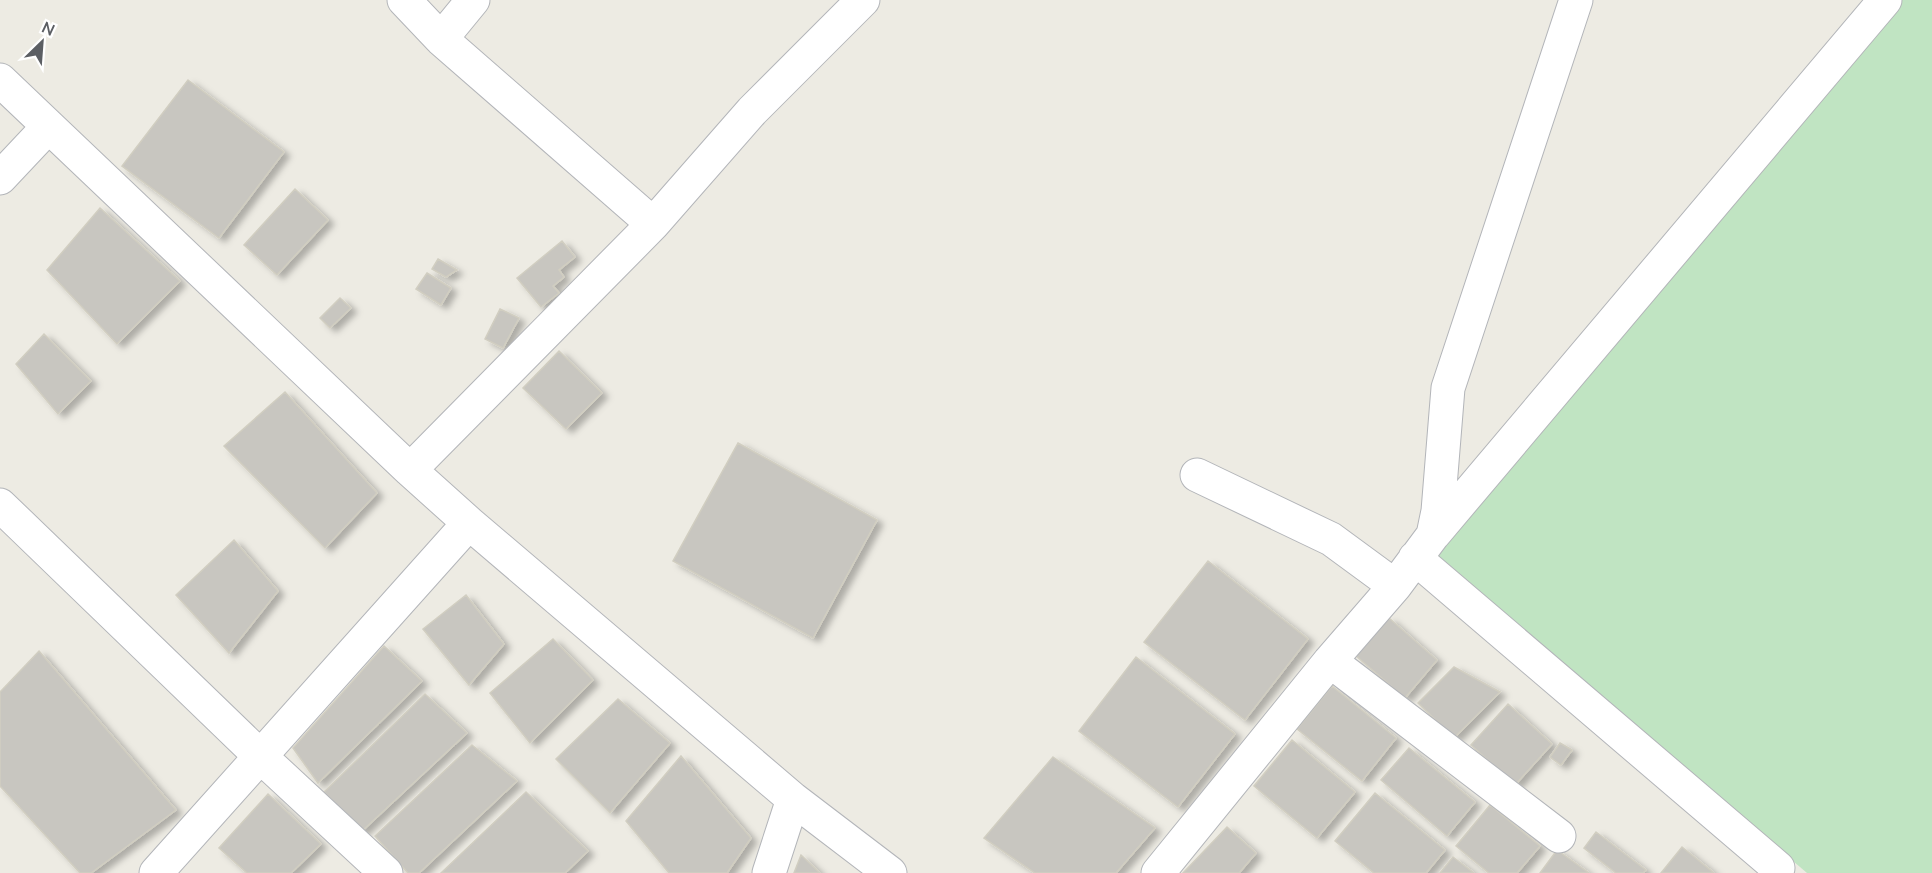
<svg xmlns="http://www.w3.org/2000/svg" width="1932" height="873" viewBox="0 0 1932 873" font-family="'Nunito Sans',sans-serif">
<defs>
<filter id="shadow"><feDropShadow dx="6" dy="4" stdDeviation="3" flood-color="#0004"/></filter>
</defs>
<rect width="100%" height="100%" fill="#edebe3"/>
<path fill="#c0e4c2" d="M1886 0H1932V873H1807L1432 553Z"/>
<path fill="#c8c6c0" stroke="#d1cec1" stroke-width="1.5" filter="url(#shadow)" d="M188 80 284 152 219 238 122 166Z
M295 189 328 220 277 275 244 245Z
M100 208 180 281 117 344 47 270Z
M562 241 575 257 559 270 564 277 553 286 559 293 541 307 517 278Z
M438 259 457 270 446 277 432 269Z
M427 273 451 288 441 305 416 289Z
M340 298 351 308 330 328 320 318Z
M500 309 519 318 503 348 485 339Z
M44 334 91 381 58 414 16 364Z
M559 351 602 393 566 429 523 388Z
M285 392 377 493 325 548 224 446Z
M738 443 877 520 813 638 673 561Z
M234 540 278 591 229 653 176 595Z
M1208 561 1308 639 1245 720 1144 642Z
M466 595 504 644 469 685 423 629Z
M1389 618 1437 660 1405 698 1356 656Z
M553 639 593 680 530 743 490 693Z
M384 646 422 681 318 783 293 748Z
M39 651 176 810 91 873H80L0 786V692Z
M1136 657 1235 734 1178 807 1079 731Z
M1454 667 1500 692 1454 738 1418 703Z
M1332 686 1396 738 1362 781 1297 729Z
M425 694 467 733 361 832 324 792Z
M618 699 670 743 610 813 556 759Z
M1508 704 1552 744 1515 785 1471 745Z
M1292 740 1355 792 1317 838 1254 786Z
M1560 743 1572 750 1561 765 1550 757Z
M472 745 517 781 419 873H408L375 836Z
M1409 748 1475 802 1447 836 1381 780Z
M681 756 751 838 727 873H669L626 821Z
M1053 757 1155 828 1116 873H1035L984 838Z
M526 792 588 851 565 873H441Z
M1375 793 1445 850 1426 873H1374L1335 841Z
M268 794 321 844 291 873H247L219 848Z
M1490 805 1540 846 1517 873H1489L1456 846Z
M1227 827 1256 853 1239 873H1183Z
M1596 832 1646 870 1643 873H1616L1584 848Z
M1682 847 1714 873H1661Z
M1557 850 1589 873H1540Z
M801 855 820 873H794Z
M1453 857 1474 873H1440Z"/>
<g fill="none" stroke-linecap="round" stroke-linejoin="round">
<g stroke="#b3b5b9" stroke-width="35">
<path id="minor" d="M404 0 441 39 653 224
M441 39 473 0
M0 80 410 470 469 523 793 799 890 873
M0 178 48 127
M410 470 653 224 752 111 863 0
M1197 475 1331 539 1395 586
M0 505 260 756 386 873
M1434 534 1885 0
M1415 558 1778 868
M1330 661 1559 836
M156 873 469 523
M769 873 793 799
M1158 873 1330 661 1395 586 1433 535 1438 511 1448 388 1576 0"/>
</g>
<use href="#minor" stroke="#fff" stroke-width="33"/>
</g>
<g transform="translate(42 42) rotate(25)" stroke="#ffffff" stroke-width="4.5" paint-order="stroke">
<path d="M0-4.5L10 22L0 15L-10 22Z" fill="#5b5e63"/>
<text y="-9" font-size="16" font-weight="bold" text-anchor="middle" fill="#5b5e63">N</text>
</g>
</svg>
